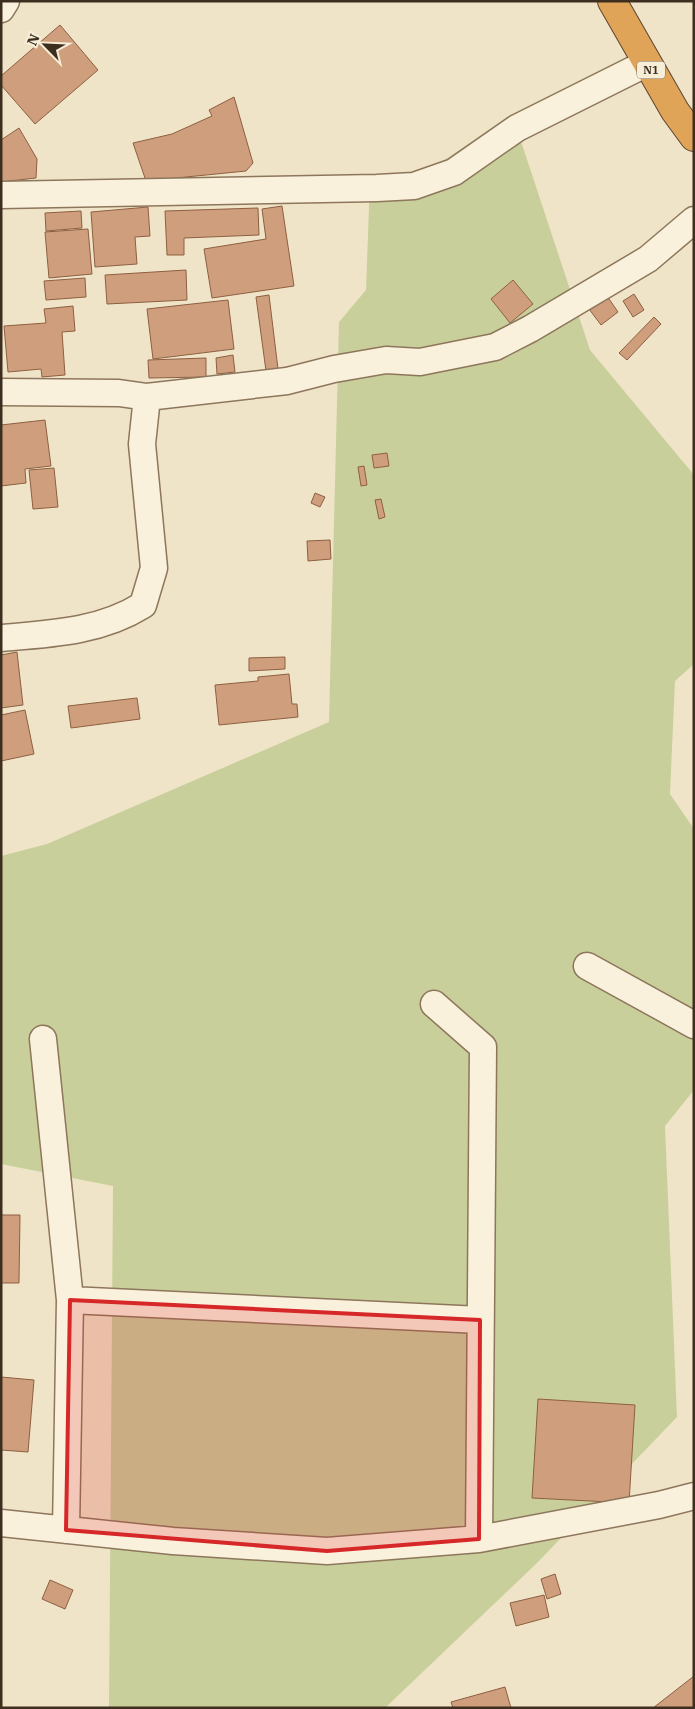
<svg xmlns="http://www.w3.org/2000/svg" width="695" height="1709" viewBox="0 0 695 1709" font-family="'IBM Plex Serif',serif">
<rect width="100%" height="100%" fill="#f0e4c8"/>
<path fill="#c9cf9b" d="M512 114 590 350 694 475V664L675 681 670 794 694 829V1090L665 1126 677 1417 538 1562 385 1708H109L113 1186 1 1164V856L47 844 329 722 339 322 366 290 370 180 404 179 443 161Z"/>
<path fill="#cf9f7d" stroke="#8d5f41" d="M60 25 98 70 35 124 1 85V76Z
M234 97 253 163 246 171 146 181 133 143 172 134 212 116 209 110Z
M19 128 37 159 36 178 1 182V140Z
M282 206 294 286 212 298 204 249 266 239 262 209Z
M148 207 150 236 135 237 137 264 95 267 91 212Z
M258 208 259 235 184 238V255H167L165 211Z
M81 211 82 228 46 231 45 213Z
M88 229 92 274 49 278 45 232Z
M186 270 187 300 107 304 105 275Z
M85 278 86 297 46 300 44 281Z
M513 280 533 304 510 323 491 299Z
M634 294 644 310 633 317 623 301Z
M269 295 278 369 266 371 256 297Z
M607 296 618 312 601 325 589 309Z
M228 300 234 349 153 359 147 309Z
M73 306 75 331 62 332 65 375 42 377 41 369 8 372 4 326 46 323 44 309Z
M654 317 661 324 627 360 619 353Z
M233 355 235 372 217 374 216 358Z
M206 358V377L149 378 148 360Z
M45 420 51 466 25 469 26 483 1 486V425Z
M387 453 389 466 374 468 372 455Z
M364 466 367 485 361 486 358 467Z
M54 468 58 507 33 509 29 470Z
M315 493 325 497 320 507 311 503Z
M381 499 385 517 379 519 375 500Z
M330 540 331 559 308 561 307 541Z
M17 652 23 705 1 708V655Z
M285 657V669L249 671V658Z
M289 674 292 704H297L298 717 219 725 215 685 258 681V677Z
M137 698 140 719 71 728 68 706Z
M25 710 34 754 1 761V715Z
M1 1215H20L19 1283H1Z
M1 1377 34 1380 28 1452 1 1450Z
M538 1399 635 1405 629 1503 532 1498Z
M555 1574 561 1594 547 1599 541 1579Z
M50 1580 73 1590 65 1609 42 1599Z
M544 1595 549 1617 516 1626 510 1603Z
M694 1676V1708H653Z
M505 1687 511 1708H453L451 1702Z"/>
<g fill="none" stroke-linecap="round" stroke-linejoin="round">
<g stroke="#8d765c" stroke-width="29">
<path id="minor" d="M1 9 6 1
M1 195 377 188 414 186 454 172 517 128 647 63
M1 392 119 393 147 397
M1 638C50 634 100 632 143 605L154 568 142 444 147 397 287 381 334 369 386 360 420 362 495 347 530 329 648 259 694 220
M587 966 694 1025
M434 1004 483 1047 479 1539
M43 1039 70 1300 66 1530
M70 1300 480 1320
M1 1523 173 1541 327 1551 479 1539 659 1505 694 1496"/>
</g>
<g stroke="#5b4430" stroke-width="30">
<path id="highway" d="M612 1 675 111 694 137"/>
</g>
<use href="#minor" stroke="#faf1dc" stroke-width="26"/>
<use href="#highway" stroke="#e0a458" stroke-width="28"/>
</g>
<path fill="#d62828" fill-opacity="0.2" stroke="#d62828" stroke-width="4" stroke-linejoin="round" d="M70 1300 480 1320 479 1539 327 1551 66 1530Z"/>
<g text-anchor="middle" dominant-baseline="central" stroke-width="5" stroke-linejoin="round" paint-order="stroke">
<rect fill="#f7eed8" stroke="#756857" stroke-width="1" x="637" y="61.5" width="28" height="17" rx="4"/>
<g font-size="11" font-weight="bold" fill="#3d2e20">
<text x="651" y="70">N1</text>
</g>
</g>
<rect width="695" height="1709" fill="none" stroke="#3d2e20" stroke-width="5"/>
<g transform="translate(45 45) rotate(294)" stroke="#f7eed8" stroke-width="4" paint-order="stroke">
<path d="M0-4L9 19L0 12L-9 19Z" fill="#3d2e20"/>
<text y="-8" font-size="14" font-weight="bold" text-anchor="middle" fill="#3d2e20">N</text>
</g>
</svg>
